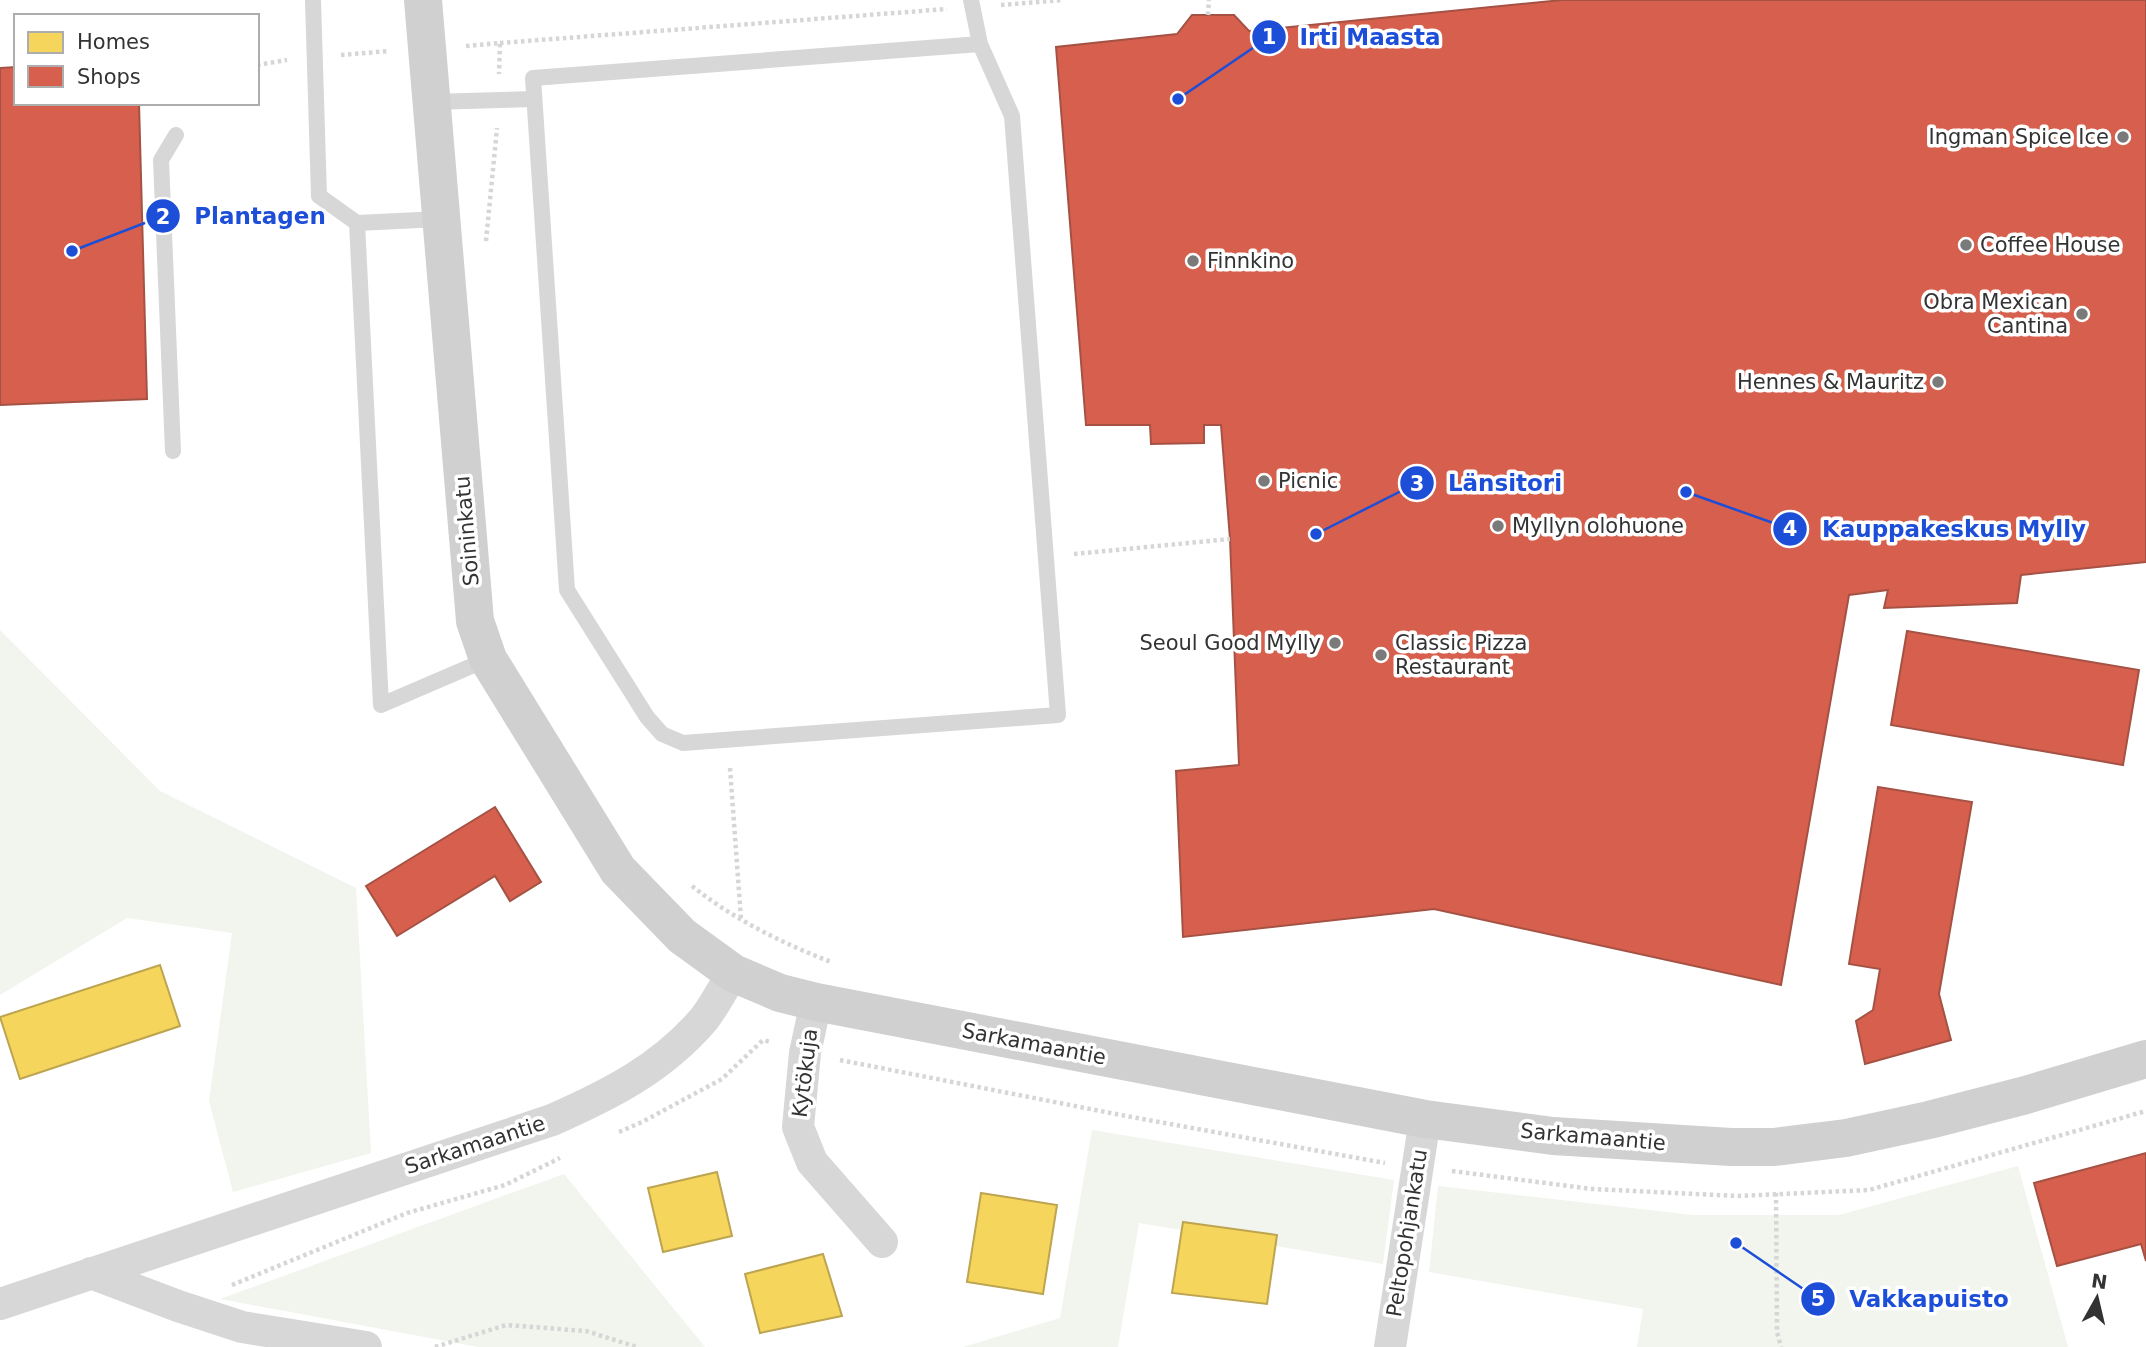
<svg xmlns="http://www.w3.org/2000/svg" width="2146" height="1347" viewBox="0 0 2146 1347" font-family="'DejaVu Sans',sans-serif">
<rect width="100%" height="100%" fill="#fff"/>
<path fill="#f1f5ed" d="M0 630 160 791 356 888 371 1153 233 1192 209 1101 232 933 127 918 0 995Z
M1092 1130 1394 1180 1383 1264 1139 1223 1118 1347H963L1060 1318Z
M2018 1166 2068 1347H1637L1643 1309 1429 1272 1438 1186 1693 1215H1839Z
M564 1174 705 1347H478L220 1299Z"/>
<path fill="#f6d55c" stroke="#bca450" stroke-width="2" d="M160 965 180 1026 20 1079 0 1017Z
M717 1172 732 1236 663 1252 648 1188Z
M981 1193 1057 1205 1043 1294 967 1282Z
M1183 1222 1277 1235 1267 1304 1172 1293Z
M823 1254 842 1316 760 1333 745 1274Z"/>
<path fill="#d6604d" stroke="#a55245" stroke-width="2" d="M1562 0H2146V562L2021 575 2017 603 1884 608 1888 590 1849 595 1781 985 1434 909 1183 937 1176 771 1239 765 1230 539 1221 425H1204V443L1151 444 1150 425H1086L1056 47 1177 34 1192 15H1234L1249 31Z
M16 67V103H139L147 399 0 405V68Z
M1907 631 2139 670 2123 765 1891 725Z
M1878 787 1972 802 1939 994 1951 1040 1865 1064 1856 1021 1873 1010 1880 969 1849 964Z
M495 807 541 882 510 901 495 876 397 936 366 886Z
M2146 1153V1261L2141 1244 2057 1266 2034 1183Z"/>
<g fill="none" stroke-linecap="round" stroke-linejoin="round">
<path stroke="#d6d6d6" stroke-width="4.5" stroke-dasharray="3.5 3.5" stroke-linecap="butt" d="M1001 5 1063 0
M1208 15 1209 0
M500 43 947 9
M466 46 500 43 499 74
M341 55 389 51
M257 65 287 60
M486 241 497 128
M1074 554 1230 539
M730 768 741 919
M692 886C733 919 782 943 831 962
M840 1060 1126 1116 1385 1163
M619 1132 642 1122 722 1079 763 1040 770 1042
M1452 1171 1592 1189 1738 1196 1869 1190 2146 1111
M1776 1193 1777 1332 1781 1347
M232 1285 407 1213 505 1185 560 1158
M435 1347 506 1325 586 1331 637 1347"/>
<path stroke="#d7d7d7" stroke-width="16" d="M313 0 319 196 357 223 440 219
M971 0 980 44 1012 116 1058 715 683 743 662 734 647 717 567 590 533 78 980 44
M431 102 534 99
M357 223 381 705 488 659
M173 451 161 160 176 135"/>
<path stroke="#d7d7d7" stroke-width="32" d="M816 1002 805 1053 798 1127 812 1162 882 1242
M91 1273 178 1306 242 1327 366 1347
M0 1304 552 1120C611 1094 662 1068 704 1019 715 1005 723 988 733 973
M1390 1347 1425 1119"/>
<path stroke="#d0d0d0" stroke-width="38" d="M423 0 475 621 488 659 618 870 682 936 733 973 780 993 816 1002 1425 1119 1553 1136 1731 1147H1774L1846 1138 1929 1120 2026 1095 2146 1059"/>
</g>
<g fill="#7a7a7a" stroke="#fff" stroke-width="2.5">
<circle cx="2123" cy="137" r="7"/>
<circle cx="1966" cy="245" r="7"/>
<circle cx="1193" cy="261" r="7"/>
<circle cx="2082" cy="314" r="7"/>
<circle cx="1938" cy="382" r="7"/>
<circle cx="1264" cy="481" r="7"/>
<circle cx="1498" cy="526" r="7"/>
<circle cx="1335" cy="643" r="7"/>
<circle cx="1381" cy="655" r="7"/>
</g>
<g text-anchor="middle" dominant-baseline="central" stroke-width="7" stroke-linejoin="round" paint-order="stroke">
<g font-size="21" fill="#333" stroke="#fff" text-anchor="start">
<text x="2109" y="137" text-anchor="end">Ingman Spice Ice</text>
<text x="1980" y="245">Coffee House</text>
<text x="1207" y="261">Finnkino</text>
<text x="2068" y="302" text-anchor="end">Obra Mexican<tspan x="2068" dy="24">Cantina</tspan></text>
<text x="1924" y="382" text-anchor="end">Hennes &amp; Mauritz</text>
<text x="1278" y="481">Picnic</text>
<text x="1512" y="526">Myllyn olohuone</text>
<text x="1321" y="643" text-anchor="end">Seoul Good Mylly</text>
<text x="1395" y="643">Classic Pizza<tspan x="1395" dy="24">Restaurant</tspan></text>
</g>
<g font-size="21" fill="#333" stroke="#fff">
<text transform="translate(467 531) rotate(-95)">Soininkatu</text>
<text transform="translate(1034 1044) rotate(11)">Sarkamaantie</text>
<text transform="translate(805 1073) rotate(-83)">Kytökuja</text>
<text transform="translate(1593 1137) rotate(5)">Sarkamaantie</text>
<text transform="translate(475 1145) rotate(-18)">Sarkamaantie</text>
<text transform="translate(1407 1233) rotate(-81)">Peltopohjankatu</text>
</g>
</g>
<path fill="none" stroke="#1d4ed8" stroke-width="2.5" d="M1178 99L1269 37M72 251L163 216M1316 534L1417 483M1686 492L1790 529M1736 1243L1818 1299"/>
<g fill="#1d4ed8" stroke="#fff" stroke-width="2.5">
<circle cx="1178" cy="99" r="7"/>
<circle cx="72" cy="251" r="7"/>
<circle cx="1316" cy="534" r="7"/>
<circle cx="1686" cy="492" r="7"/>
<circle cx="1736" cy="1243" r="7"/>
<circle cx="1269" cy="37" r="18"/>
<circle cx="163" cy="216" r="18"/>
<circle cx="1417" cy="483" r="18"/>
<circle cx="1790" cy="529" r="18"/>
<circle cx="1818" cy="1299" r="18"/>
</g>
<g font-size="21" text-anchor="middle" font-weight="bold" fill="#fff">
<text x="1269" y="44">1</text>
<text x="163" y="224">2</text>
<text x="1417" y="491">3</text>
<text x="1790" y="536">4</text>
<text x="1818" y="1306">5</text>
</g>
<g font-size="23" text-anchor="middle" font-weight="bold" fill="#1d4ed8" stroke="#fff" stroke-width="7" stroke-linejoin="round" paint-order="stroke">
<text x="1370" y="45">Irti Maasta</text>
<text x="260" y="224">Plantagen</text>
<text x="1505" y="491">Länsitori</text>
<text x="1954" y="537">Kauppakeskus Mylly</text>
<text x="1929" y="1307">Vakkapuisto</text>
</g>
<rect x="14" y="14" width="245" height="91" fill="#ffffff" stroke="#adadad" stroke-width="2"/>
<rect x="28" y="32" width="35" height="21" fill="#f6d55c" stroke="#adadad" stroke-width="2"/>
<text x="77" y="49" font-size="21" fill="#333333">Homes</text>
<rect x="28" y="66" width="35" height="21" fill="#d6604d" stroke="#adadad" stroke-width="2"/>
<text x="77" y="84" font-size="21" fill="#333333">Shops</text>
<g transform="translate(2097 1298) rotate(8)" stroke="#ffffff" stroke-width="5" paint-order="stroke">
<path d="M0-5L12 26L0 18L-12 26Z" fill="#333333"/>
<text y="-10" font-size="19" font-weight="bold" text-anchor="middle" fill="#333333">N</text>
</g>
</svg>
